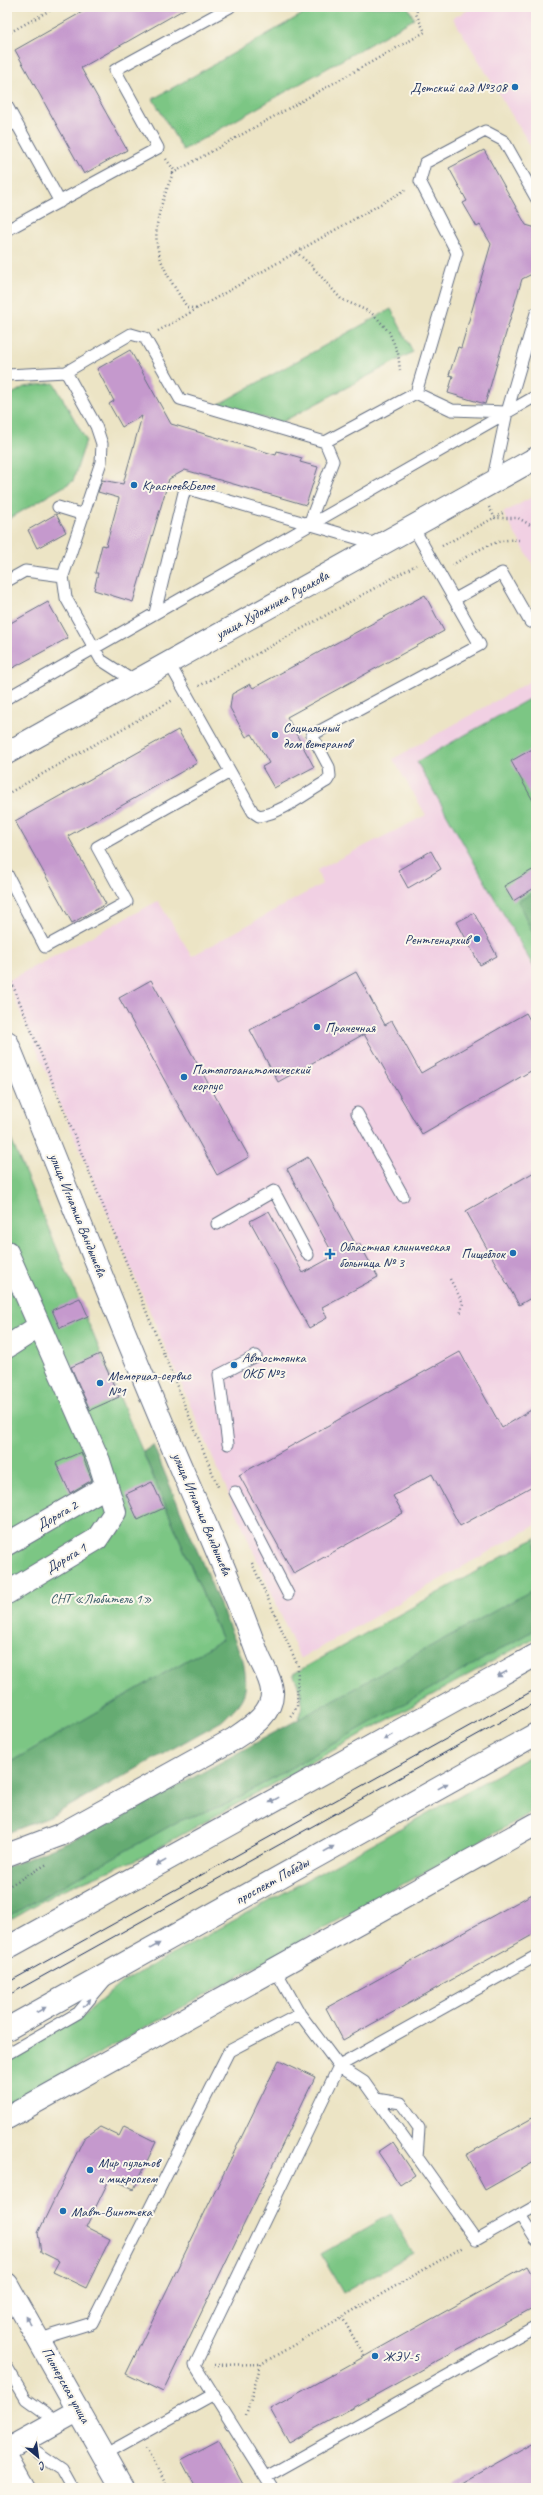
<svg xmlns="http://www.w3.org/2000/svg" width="543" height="2495" viewBox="0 0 543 2495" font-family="Caveat,sans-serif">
<rect width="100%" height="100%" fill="#fbf7ec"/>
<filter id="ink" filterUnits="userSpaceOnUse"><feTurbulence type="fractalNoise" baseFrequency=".025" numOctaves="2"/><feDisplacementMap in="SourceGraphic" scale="8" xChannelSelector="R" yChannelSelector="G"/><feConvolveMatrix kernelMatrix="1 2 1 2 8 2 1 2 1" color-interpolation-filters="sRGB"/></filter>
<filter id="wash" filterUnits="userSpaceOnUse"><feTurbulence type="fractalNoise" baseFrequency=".012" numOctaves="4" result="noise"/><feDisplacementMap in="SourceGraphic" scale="16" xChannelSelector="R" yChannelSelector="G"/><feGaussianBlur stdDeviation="0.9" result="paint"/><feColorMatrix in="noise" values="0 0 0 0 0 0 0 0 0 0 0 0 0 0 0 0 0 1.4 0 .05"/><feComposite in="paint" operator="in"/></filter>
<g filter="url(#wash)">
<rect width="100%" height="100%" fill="#ece4c5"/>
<path fill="#f1d0e3" d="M474 7H536V155L453 18Z
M536 495V570L503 513Z
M536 678V695L417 762 536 971V1525L300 1659 7 981 158 901 192 956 322 884 317 870 426 815 393 759Z"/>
<path fill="#7cc684" stroke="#4c7a71" d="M315 7H408L414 19 183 150 153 99Z
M391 309 413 352 280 423 219 404Z
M54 383 86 440 73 481 7 520V397L24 387Z
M536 695V971L417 762Z
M7 1130 222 1640 7 1764Z
M536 1538V1637L158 1848 159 1850 60 1891 7 1921V1891L296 1724C306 1704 302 1693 293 1674Z
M536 1753V1810L7 2105V2059L84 2015 121 1983Z
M391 2214 413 2253 343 2293 321 2254Z"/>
<path fill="#65ab72" stroke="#406d68" d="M536 891V941L518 901Z
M153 1445 243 1660C249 1693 246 1698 222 1721L50 1817 7 1833V1764L222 1640 143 1452Z
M536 1588V1629L227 1804 179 1821 7 1917V1867L109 1824Z"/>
<g id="blocks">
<path fill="#c599cd" d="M91 7H188L81 68 127 150 84 174 15 50Z
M484 150 526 225 536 228V272L522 279 485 404 448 393 453 376 449 375 458 347 461 348 491 244 480 225 477 227 463 203 467 201 449 168Z
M130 350 171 424 276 455 277 451 302 458 300 462 318 467 306 505 185 470 169 479 133 602 94 590 98 573H95L102 545 106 546 119 498 98 492 102 480 123 484 142 416 122 427 109 404 114 401 97 369Z
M56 514 66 532 37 548 28 530Z
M425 595 444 631 287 717 314 767 274 788 262 767 269 763 252 734 246 737 230 708 232 694 250 684 253 688Z
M48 602 68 638 7 671V625Z
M178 730 197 763 68 836 106 904 72 923 15 821Z
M536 747V806L511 761Z
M431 851 441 869 408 888 398 870Z
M536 868V887L513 901 504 886Z
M474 913 497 956 480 965 457 922Z
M356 972 385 1025 392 1021 421 1073 526 1013 536 1031V1068L422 1134 364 1034 278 1082 250 1030Z
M151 980 249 1157 217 1175 119 998Z
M308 1157 356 1245 359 1243 378 1277 322 1307 327 1318 309 1328 250 1221 269 1211 303 1273 334 1256 287 1169Z
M536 1171V1295L519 1305 466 1211Z
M80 1298 88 1316 60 1328 52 1310Z
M460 1352 502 1428 536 1407V1484L460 1526 432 1474 393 1496 403 1513 294 1574 239 1475Z
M100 1354 119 1397 90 1410 71 1367Z
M81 1452 92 1480 70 1493 56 1463Z
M152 1482 164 1508 138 1520 126 1494Z
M536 1892V1933L343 2040 326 2008Z
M279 2060 315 2077 163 2392 126 2374Z
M536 2116V2161L485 2190 466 2155Z
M124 2126 156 2142 134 2189 110 2178 86 2227 110 2239 86 2288 53 2272 59 2261 41 2252 38 2233 84 2138 100 2127 119 2136Z
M393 2142 415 2175 400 2185 378 2152Z
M527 2266 536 2282V2306L289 2443 270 2409Z
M219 2440 233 2466 245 2488H196L181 2460Z
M536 2441V2488H452Z"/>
</g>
</g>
<g filter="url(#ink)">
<use href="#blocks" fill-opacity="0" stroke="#646e82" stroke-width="1"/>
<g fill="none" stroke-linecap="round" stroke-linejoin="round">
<g stroke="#646e82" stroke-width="13">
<path id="lane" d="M7 106 60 202
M7 127 16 122
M7 230 158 148 115 70 230 7
M66 372 96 426 102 444 101 462 63 576 66 598 101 660 135 682
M7 375 66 372 131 334 145 338 180 399 325 442 416 393
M506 412 452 410 416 393 457 253 420 181 425 163 485 131 504 141 536 198
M492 483 507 412 536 313
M58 507 84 515
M309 524 333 461 325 442
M7 581 25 571 63 576
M455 599 502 573 530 622
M155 613 185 488 380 545
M169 663 253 812 259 816C282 813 306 793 327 781L330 776 329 767 312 735 480 645 413 527
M7 698 536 396
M7 874 45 947 127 902 97 847 230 772
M357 1113 403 1196
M217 1224 274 1191 308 1255
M228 1444 219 1375 256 1356
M235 1492 288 1594
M275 1969 300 2014 339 2066 364 2082 476 2240 536 2206
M7 2054 78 2013 105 1981
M376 2099 401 2103 419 2128 417 2158
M520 2215 536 2240
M40 2339 92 2323 229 2051 300 2014
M7 2367 26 2399 58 2422
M21 2442 62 2470 72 2488
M104 2455 214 2394
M266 2477 536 2326
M272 2488 195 2365 339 2066 536 1956"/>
</g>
<g stroke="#646e82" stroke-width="24">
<path id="street" d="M7 1252 99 1461 115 1512 97 1539 7 1593
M7 1347 38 1327
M7 1544 107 1486
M7 2118 536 1824
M7 2284 122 2488
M7 2450 79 2410
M7 2458 24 2488"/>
</g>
<g stroke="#646e82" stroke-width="24">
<path id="secondary" d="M7 753 536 458
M7 1042C66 1186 122 1331 184 1474 210 1534 236 1594 258 1655 263 1667 271 1678 272 1691 274 1714 248 1729 232 1740L60 1835 7 1855"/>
</g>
<g stroke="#646e82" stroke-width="24">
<path id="primary" d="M7 1948 536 1655
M7 2029 536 1734"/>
</g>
<path stroke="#646e82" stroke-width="2.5" stroke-dasharray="1 3" stroke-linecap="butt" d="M7 34 56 7
M166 159 174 170 173 173 425 32 416 14 418 7
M173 173C148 236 150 250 187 307L197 309
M296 252 311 265 341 299 370 312 378 319 389 332 398 353 400 370
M158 331 407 189
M489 507 495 518H518L536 528
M442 546 503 513
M452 565C472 554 496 537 519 540
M199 686 416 565
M7 794 173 700
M7 971 219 1489
M450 1279 463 1303 460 1315
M252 1563 298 1666 297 1707 289 1718
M7 1887 47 1864
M342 2317 364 2356
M214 2365 261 2364
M246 2415 261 2364 463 2247
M146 2448 168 2488"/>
<use href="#lane" stroke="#fff" stroke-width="11"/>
<use href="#street" stroke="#fff" stroke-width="22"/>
<use href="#secondary" stroke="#fff" stroke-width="22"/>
<use href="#primary" stroke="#fff" stroke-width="22"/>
<path stroke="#1b2f5e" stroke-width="1" d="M7 1983 536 1689
M7 1996 536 1702"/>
</g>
<defs><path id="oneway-solid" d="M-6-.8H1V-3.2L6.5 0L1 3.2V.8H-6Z"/></defs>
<g fill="#8d97ae">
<use href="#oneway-solid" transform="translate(502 1674) rotate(151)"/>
<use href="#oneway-solid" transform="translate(388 1737) rotate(151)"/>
<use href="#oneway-solid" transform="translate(443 1786) rotate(-29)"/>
<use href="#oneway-solid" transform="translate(274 1800) rotate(151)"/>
<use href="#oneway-solid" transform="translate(329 1849) rotate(-29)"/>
<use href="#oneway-solid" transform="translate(161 1863) rotate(151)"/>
<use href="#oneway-solid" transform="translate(155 1946) rotate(-29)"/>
<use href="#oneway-solid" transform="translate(87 2003) rotate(-50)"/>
<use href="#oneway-solid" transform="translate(41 2010) rotate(-29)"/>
<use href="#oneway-solid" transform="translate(28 2320) rotate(-121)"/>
</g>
</g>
<g fill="#1f6fb2" stroke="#fbf7ec" stroke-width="1.5">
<circle cx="515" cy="87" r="4"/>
<circle cx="134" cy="485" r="4"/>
<circle cx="275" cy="735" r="4"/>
<circle cx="477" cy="939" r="4"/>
<circle cx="317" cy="1027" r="4"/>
<circle cx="184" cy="1077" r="4"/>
<circle cx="513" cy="1253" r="4"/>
<path d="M328 1248h4v4h4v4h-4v4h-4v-4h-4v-4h4z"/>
<circle cx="234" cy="1365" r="4"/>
<circle cx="100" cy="1383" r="4"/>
<circle cx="90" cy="2170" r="4"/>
<circle cx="63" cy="2211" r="4"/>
<circle cx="375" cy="2356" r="4"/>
</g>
<g text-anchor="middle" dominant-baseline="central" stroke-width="4" stroke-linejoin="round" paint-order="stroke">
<g font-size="14" fill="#1b2f5e" stroke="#fbf7ec" text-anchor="start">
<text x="507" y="87" text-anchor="end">Детский сад №308</text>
<text x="142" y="485">Красное&amp;Белое</text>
<text x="283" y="727">Социальный<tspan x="283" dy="16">дом ветеранов</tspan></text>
<text x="469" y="939" text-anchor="end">Рентгенархив</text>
<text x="325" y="1027">Прачечная</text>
<text x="192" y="1069">Патологоанатомический<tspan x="192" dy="16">корпус</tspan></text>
<text x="339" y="1246">Областная клиническая<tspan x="339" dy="16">больница № 3</tspan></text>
<text x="505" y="1253" text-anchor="end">Пищеблок</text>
<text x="242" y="1357">Автостоянка<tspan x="242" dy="16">ОКБ №3</tspan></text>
<text x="108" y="1375">Мемориал-сервис<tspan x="108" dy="16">№1</tspan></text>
<text x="98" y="2162">Мир пультов<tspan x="98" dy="16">и микросхем</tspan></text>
<text x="71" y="2211">Мавт-Винотека</text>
<text x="383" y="2356">ЖЭУ-5</text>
</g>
<g font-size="14" fill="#1b2f5e" stroke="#fbf7ec">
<text transform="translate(272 605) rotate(-29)">улица Художника Русакова</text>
<text transform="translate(78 1215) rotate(68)">улица Игнатия Вандышева</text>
<text transform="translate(202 1514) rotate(67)">улица Игнатия Вандышева</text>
<text transform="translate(57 1515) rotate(-30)">Дорога 2</text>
<text transform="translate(66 1558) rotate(-31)">Дорога 1</text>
<text transform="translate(272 1881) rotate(-29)">проспект Победы</text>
<text transform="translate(66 2385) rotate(61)">Пионерская улица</text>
</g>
<g font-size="14" fill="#385c69" stroke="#fbf7ec">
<text x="101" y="1598">СНТ «Любитель 1»</text>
</g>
</g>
<rect width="543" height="2495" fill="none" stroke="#fbf7ec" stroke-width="24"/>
<g transform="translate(38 2457) rotate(151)" stroke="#fbf7ec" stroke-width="3" paint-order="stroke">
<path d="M0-3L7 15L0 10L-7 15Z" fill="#1b2f5e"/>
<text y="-6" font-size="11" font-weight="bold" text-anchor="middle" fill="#1b2f5e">С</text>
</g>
</svg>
